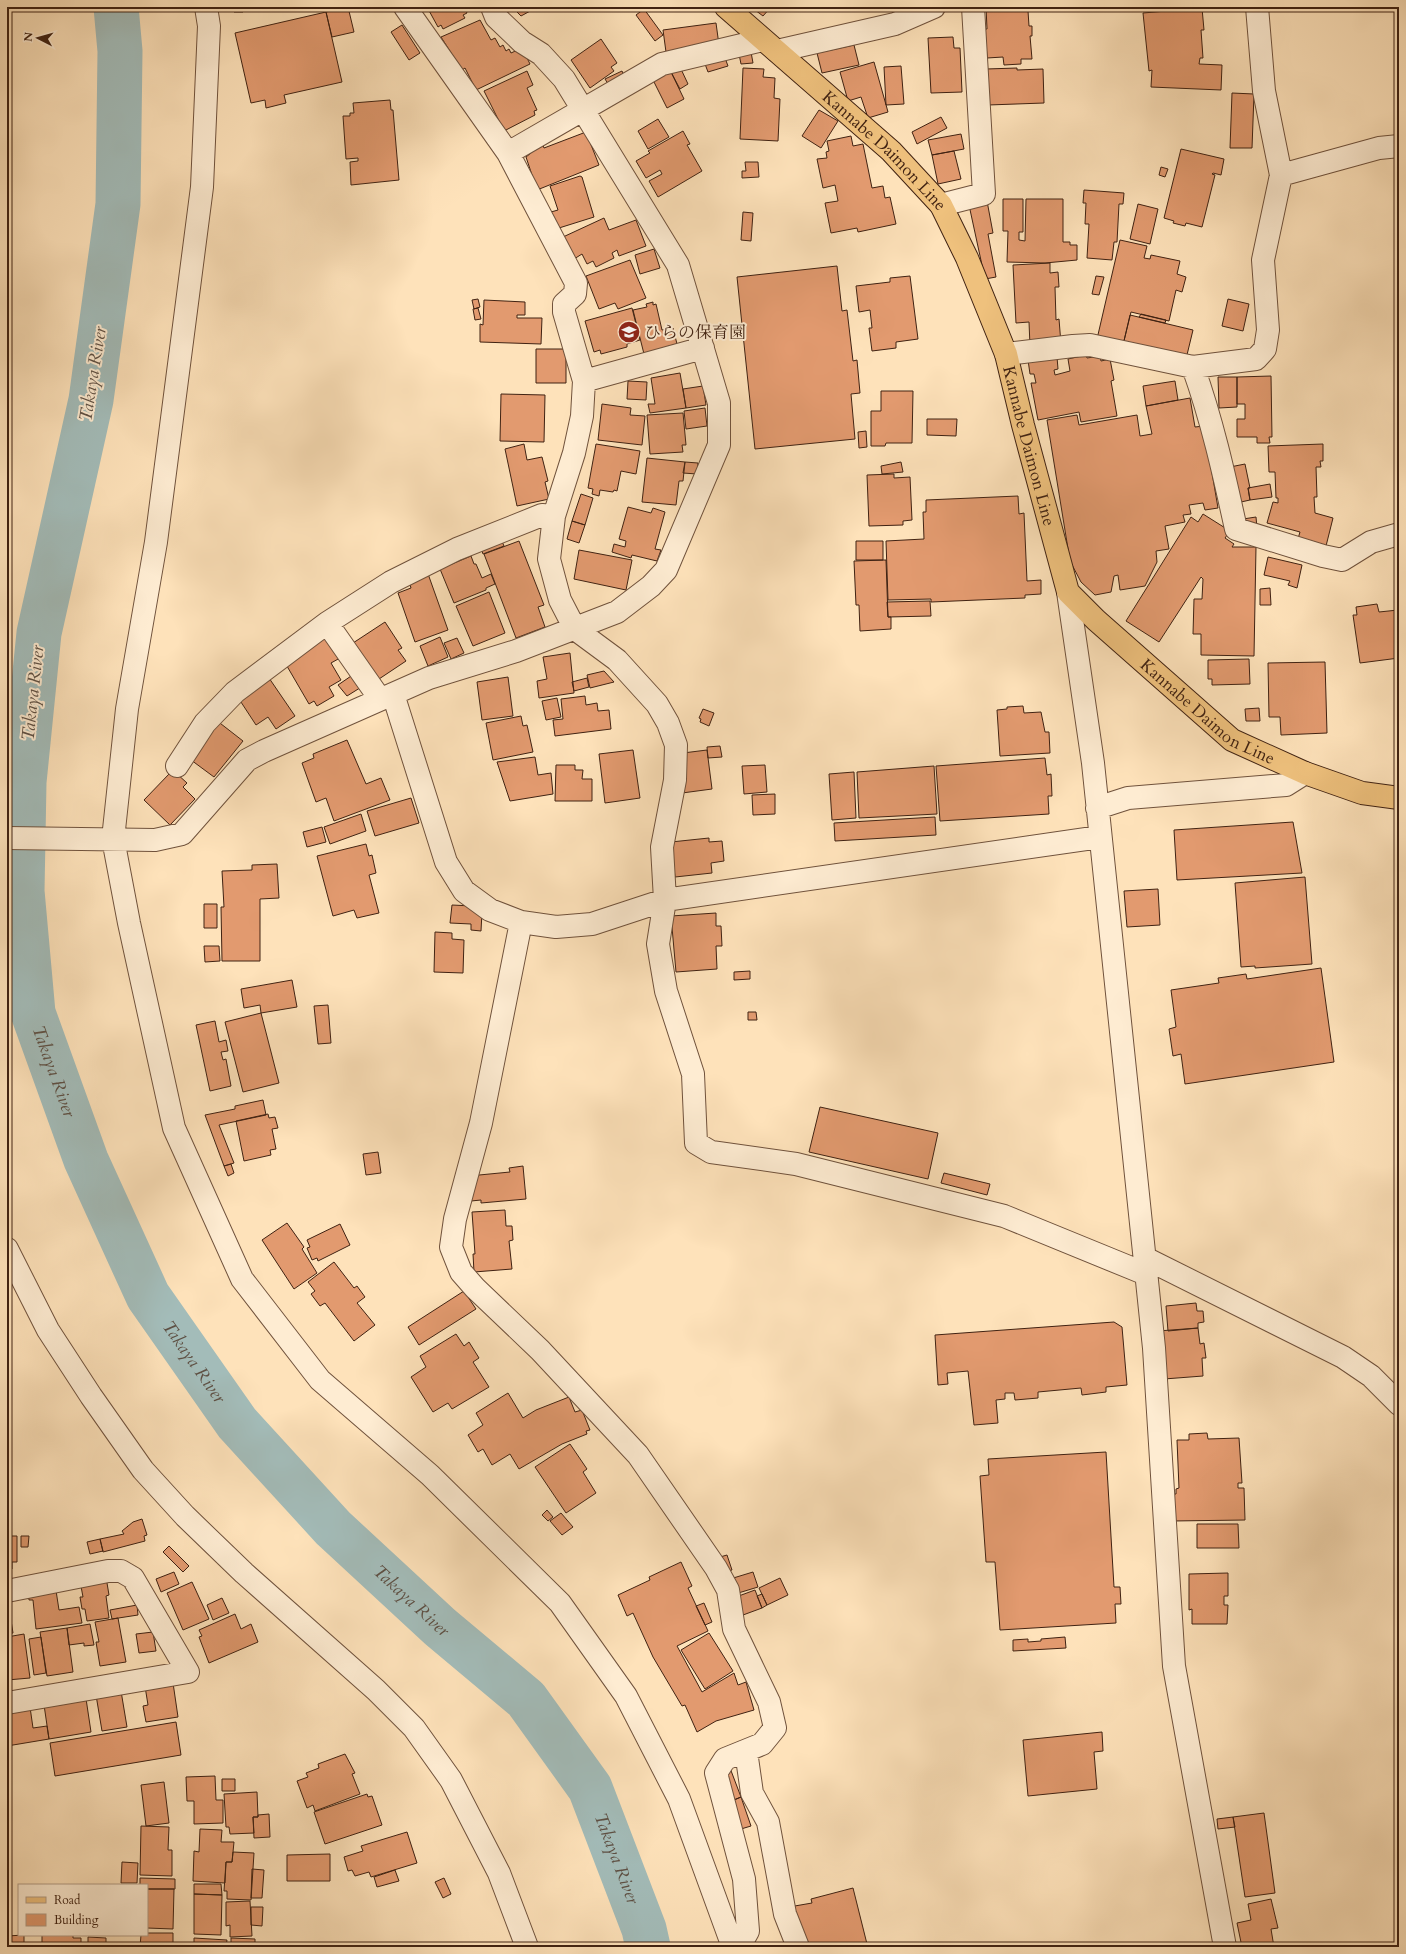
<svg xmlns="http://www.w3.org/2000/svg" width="1406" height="1954" viewBox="0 0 1406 1954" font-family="Cardo,'Noto Serif JP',serif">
<rect width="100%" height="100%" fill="#fee2ba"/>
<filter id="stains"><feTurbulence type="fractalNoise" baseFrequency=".005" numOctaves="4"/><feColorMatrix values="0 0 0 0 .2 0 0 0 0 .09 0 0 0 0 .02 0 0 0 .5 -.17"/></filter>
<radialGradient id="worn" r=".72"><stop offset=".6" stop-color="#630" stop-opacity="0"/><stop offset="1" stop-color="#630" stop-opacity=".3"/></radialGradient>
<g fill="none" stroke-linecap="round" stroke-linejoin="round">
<path stroke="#a3bcb9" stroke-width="45" id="s1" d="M116 7 120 51 118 204 91 400 39 633 24 782 22 891 33 1013 86 1160 148 1296 237 1423 333 1528 440 1627 526 1699 590 1788 644 1929 648 1947"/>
</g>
<path fill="#e29a6f" stroke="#402212" d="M234 7H243V12H234Z
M348 7 354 32 332 37 326 12Z
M427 7H464L467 13 463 15 465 18 443 29 441 25 438 27Z
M512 7H532V10L521 16Z
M645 7H655L649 12Z
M751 7H771L763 16Z
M986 7H1024V11H1028L1029 26H1032V36H1030L1032 59H1021V64L1004 65 1003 57 987 58 985 29H987Z
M1202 8 1204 30H1201L1203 58H1200L1199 64 1222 65 1221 90 1151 87 1152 70 1149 71 1143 13Z
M644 9 663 35 655 41 636 15Z
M326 12 342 82 284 95 286 103 266 108 265 100 251 103 235 33Z
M480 20 491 40 495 38 500 47 503 45 506 51 509 49 511 53 522 48 530 64 476 90 465 68 462 70 441 37Z
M716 23 719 45 666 52 663 30Z
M402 25 420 53 409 60 391 32Z
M953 37 954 48H960L962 92 931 93 928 38Z
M601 39 617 63 611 67 614 71 590 88 571 60Z
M854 45 859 65 822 73 817 53Z
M751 52 753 63 741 64 739 54Z
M725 58 728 66 708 72 705 64Z
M874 62 888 112 868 118 861 97 848 101 840 72Z
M901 66 904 104 886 105 884 67Z
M680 67 688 84 680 89 671 72Z
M743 68 764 69 763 77 775 78 774 98 780 99 778 141 740 139Z
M1017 68V70L1043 69 1044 103 988 105 986 69Z
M527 71 533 85 527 88 537 110 534 111 535 115 504 131 484 91Z
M622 71 626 80 610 87 605 79Z
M671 72 684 99 667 108 653 80Z
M1232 93 1254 94 1252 148H1230Z
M390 100 391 110H393L399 180 351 185 350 162 358 161V158L346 159 343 116H350V113H354L353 103Z
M819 110 838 121 821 148 802 136Z
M941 117 947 128 917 144 912 132Z
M658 119 669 137 648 149 638 131Z
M683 131 690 144 687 145 702 171 658 197 649 181 662 174 660 170 646 178 636 161 650 153 648 151Z
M586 132 599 165 537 190 526 157 531 153 530 147 542 142 544 148Z
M961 134 964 149 932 155 928 140Z
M851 136 853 146 863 144 872 188 883 186 885 198 890 197 896 224 858 232 857 228 831 233 825 203 838 201 835 185 823 188 817 159 827 158 826 152 829 151 827 141Z
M1181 149 1224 159 1221 175 1213 173 1212 174 1215 175 1202 227 1186 223 1185 226 1173 223 1174 221 1164 218Z
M954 151 961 179 938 184 932 155Z
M745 162H758L759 177 742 178V171H746Z
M1161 167 1168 169 1165 177 1159 175Z
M580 176 582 177 594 217 559 228 551 212 558 210 550 186Z
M1084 190 1124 193 1123 204H1119L1117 242H1114L1112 260 1087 258 1089 224H1085L1086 203H1083Z
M1003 199H1023V232H1019V240L1025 241 1026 199H1063V242H1070V245H1077V260L1045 263 1007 262 1008 231H1003Z
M987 201 993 233 988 234 996 277 985 279 969 205Z
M1138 204 1158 209 1150 244 1130 239Z
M743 212 753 213 751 241 741 240Z
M604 218 609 230 636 220 646 246 619 256 617 250 612 253 614 258 596 267 593 261 587 264 582 254 574 259 563 237Z
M1120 240 1147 246 1144 258 1150 259 1151 255 1180 261 1177 274 1186 277 1182 292 1176 290 1169 321 1131 312 1123 345 1097 339Z
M654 249 660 268 640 274 635 255Z
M630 260 646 298 618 309 615 303 599 309 586 276Z
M1050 263V273L1058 272 1059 287H1055L1056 320 1059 319 1061 344 1030 346 1029 322 1016 323 1013 265Z
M837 266 842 311 847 310 853 361 857 360 860 393 851 394 855 439 755 449 737 277Z
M910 276 918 339 896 342V348L872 351 869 328H872L870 310 859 312 856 286 890 282V278Z
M1096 276 1104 277 1099 295 1092 294Z
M478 299 480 307 474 309 472 300Z
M1228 299 1249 304 1243 331 1222 326Z
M484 300 525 302V315H517V318H542L541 344 480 342V324L483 325Z
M653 302V305L656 304 662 330 673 328 677 344 666 347 667 348 644 354 633 310 647 307 646 304Z
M478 308 481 319 475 320 473 309Z
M632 308 640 340 627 344V347L601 354 600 350 594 352 585 321Z
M1141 314 1166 320 1165 323 1139 317Z
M1130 315 1193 330 1186 359 1123 345Z
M536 349H566V383H536Z
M1086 355 1087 358 1100 356 1101 361 1110 359 1114 380 1111 381 1117 416 1081 422 1079 412 1038 420 1031 383H1036L1034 374H1030L1028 360 1057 357 1058 369 1054 370 1055 375 1070 371 1068 359Z
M680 373 686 408 650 413 648 404H655L651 378Z
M1271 376 1272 437H1269L1270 443H1257V437H1237V419H1245V404H1237V377Z
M1218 377H1237V407L1219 408Z
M628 381 647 382 646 400 627 399Z
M1175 381 1178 400 1146 406 1143 386Z
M703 386 706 405 686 408 683 389Z
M881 391H913L912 443H886L885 446H871V411H881Z
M501 394 545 395 544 442 500 441Z
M1190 398 1195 427 1204 426 1218 508 1205 510 1203 503 1189 505 1191 514 1183 515 1185 522 1165 526 1169 549 1156 551 1157 562 1145 586 1120 590 1118 575 1114 576 1111 592 1095 595 1081 582 1070 561 1047 420 1077 415 1079 425 1137 415 1140 436 1152 434 1146 406Z
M602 404 631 408 630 415 645 416 642 445 598 440Z
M705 408 707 426 686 429 684 411Z
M683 413 686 445H682L683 452 650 454 647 415Z
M927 419H957L956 436 927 435Z
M866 431 867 447 859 448 858 432Z
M524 444 527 460 542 457 548 481 545 482 549 499 517 506 505 449Z
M596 444 640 451 636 474 621 471 617 491 614 490 613 492 600 490 599 496 592 494 593 489 588 488Z
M1323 444V461H1320L1321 467H1316L1317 497H1314L1315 513 1333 518 1325 550 1297 542 1300 532 1267 523 1273 502 1278 503V498H1276L1275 472H1269L1268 446Z
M647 458 685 462 683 481H679L676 505 642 502Z
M685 462 698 463 697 474 683 473Z
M901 462 903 472 882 474 881 466Z
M1245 464 1250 488H1248L1250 500 1232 504 1225 468Z
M894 474V478L910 477 912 520 903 521V525L869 526 867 475Z
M1270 484 1272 497 1250 500 1248 488Z
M581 494 593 498 585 525 572 521Z
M1018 496 1019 514 1024 513 1027 581 1041 580V594L1025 595V598L931 602V599L888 600 886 541 924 539 923 512H926V500Z
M628 507 651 513 653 508 665 512 655 549 661 550 657 561 632 555 631 558 612 552 614 544 625 547 626 541 619 539Z
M1203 514 1230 531 1225 538 1234 544 1232 547H1256L1254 656 1201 655V634H1193L1194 599H1202L1203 579 1201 577 1159 642 1126 621 1191 517 1198 522Z
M1256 517 1257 528 1247 524 1243 519Z
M572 521 585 525 579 543 567 539Z
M500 537 504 546 483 554 480 545Z
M519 541 544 605 538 607 545 627 516 638 484 554Z
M856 541H883V560H856Z
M579 550 632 560 626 590 574 579Z
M471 556 474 564H476L482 578 491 574 495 584 486 588V590L454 603 440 569Z
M1268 557 1302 565 1297 588 1288 585 1290 581 1264 575Z
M886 560 888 617H891V629L860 631 859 605H856L854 561Z
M427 571 448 630 415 642 398 593 411 588 408 578Z
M1270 588 1271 605H1260V589Z
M489 592 505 633 473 646 456 606Z
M930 601 931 616 888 617 887 602Z
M1377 604 1379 612 1398 610 1399 621H1395L1399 658 1360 663 1353 615H1357L1356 607Z
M385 622 402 648 398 650 406 661 376 681 353 643Z
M328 636 340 658 331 663 341 680 329 687 334 696 317 706 314 701 309 704 284 661Z
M440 637 448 657 428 666 420 646Z
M457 638 464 653 451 659 444 643Z
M570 653 574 693 539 698 537 681 547 679 543 657Z
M1249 659 1250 684 1212 685V679H1208V660Z
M1325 662 1327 733 1281 735 1280 717H1269L1268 663Z
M604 671 614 682 590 688 587 675Z
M354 674 363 686 347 696 338 685Z
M508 677 513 716 482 720 477 682Z
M269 678 295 716 276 729 268 717 256 725 239 699Z
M587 678 589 687 574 691 572 682Z
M585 696 586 705 597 703 598 711 609 710 611 729 555 736 553 720 563 719 561 699Z
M557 698 561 717 546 720 542 701Z
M1023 706 1024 713 1041 712 1045 732H1049L1050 753 1000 756 997 710 1007 709V707Z
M1259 708 1260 721H1246L1245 709Z
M703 709 714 713 709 726 700 722 701 719 699 718Z
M521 716 523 726 527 725 533 752 493 760 486 723Z
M216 720 243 741 214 777 187 757Z
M347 740 366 784 381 778 390 800 334 821 326 798 316 802 302 763 314 758 313 754Z
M720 746 722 757 708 758 707 747Z
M633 750 640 798 605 803 599 754Z
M707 750 712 789 682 793 683 753Z
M535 757 538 775 551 773 553 794 510 801 497 762Z
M1045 758 1047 775 1051 774 1052 796H1048L1049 814 940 821 936 766Z
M556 765H575V770H583L582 779H592V801H555Z
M765 765 767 792 744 794 742 766Z
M934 766 937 814 859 818 857 772Z
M854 772 856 818 832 820 829 774Z
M170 773 173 776 176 773 187 783 183 787 195 799 170 825 144 800Z
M775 794V814L753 815 752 795Z
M411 798 419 823 375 836 367 811Z
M361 814 366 831 330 844 324 827Z
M935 817 936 835 835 841 834 823Z
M1293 822 1302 873 1177 880 1174 830Z
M322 827 326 842 307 847 303 832Z
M709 838V842L722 841 724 861 711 863 712 873 675 877 671 842Z
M366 844 369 856 372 855 376 873 369 875 379 913 357 918 354 910 333 916 317 856Z
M277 864 279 898 260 899V961H222L221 907H224L222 871 252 870V865Z
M1305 877 1312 964 1255 968V966L1241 967 1235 883Z
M1158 889 1160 925 1127 927 1124 891Z
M204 904H217V928H204Z
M452 905 472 906V911L482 912 481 931 471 930V924L450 923Z
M716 913V926H721L722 946H716L717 969 676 972 671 916Z
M435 932 452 933V939L464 940 463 973 434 972Z
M204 946H219L220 961 205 962Z
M1321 968 1334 1062 1185 1084 1181 1054 1173 1056 1169 1029 1176 1027 1171 990 1219 983 1218 978 1246 974 1247 979Z
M750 971V979L734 980V972Z
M292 980 297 1007 261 1013 260 1005 244 1008 241 989Z
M328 1005 331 1043 318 1044 314 1006Z
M748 1012H756L757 1020H748Z
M261 1013 279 1083 243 1092 225 1022Z
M215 1021 219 1042 226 1040 228 1051 221 1052 223 1060 226 1059 231 1086 210 1091 196 1025Z
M263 1100 266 1115 219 1125 234 1163 224 1166 205 1115 235 1109V1106Z
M820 1107 938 1133 928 1179 809 1152Z
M268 1114 269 1118 275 1117 278 1128 272 1129 276 1149 270 1150 271 1155 244 1161 236 1121Z
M378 1152 381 1173 366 1175 363 1154Z
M231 1164 234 1173 228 1176 224 1166Z
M523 1166 526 1199 481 1203V1200L471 1201 469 1176 510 1172 509 1168Z
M944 1173 990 1184 987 1195 941 1183Z
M505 1210 506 1226H512L513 1240 509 1241 512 1269 474 1272 473 1254H475L472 1212Z
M287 1223 304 1247 302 1249 317 1273 294 1289 262 1240Z
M340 1224 350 1245 318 1261 317 1258 312 1260 307 1248 310 1247 307 1240Z
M334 1262 354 1288 357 1286 365 1297 357 1303 375 1325 354 1341 325 1303 320 1306 311 1294 315 1291 308 1282Z
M464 1291 476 1309 419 1345 408 1327Z
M1196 1303 1197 1311H1203L1204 1322 1198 1323V1328L1168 1331 1166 1306Z
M1114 1322 1122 1327 1127 1385 1106 1387V1392L1082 1395 1081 1388 1038 1392V1398L1015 1400 1014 1393H1005V1399L996 1400 998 1423 974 1425 968 1371 947 1373 948 1384 938 1385 935 1335Z
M1198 1328 1200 1344 1204 1343 1206 1358H1202L1203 1376 1164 1379 1158 1331Z
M456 1334 464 1346 469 1342 479 1358 473 1362 489 1387 452 1409 448 1403 433 1412 411 1377 426 1367 420 1356Z
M508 1393 523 1418 536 1410 569 1397 575 1412 582 1410 590 1430 586 1431 587 1434 562 1444 519 1469 510 1454 492 1465 483 1449 478 1452 468 1435 483 1425 476 1413Z
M1207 1433 1208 1439 1239 1438 1242 1483H1238V1488H1244L1245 1520 1172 1521V1494H1176V1489L1179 1488 1177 1440H1189V1434Z
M570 1444 587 1469 583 1472 596 1493 566 1513 535 1467Z
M1106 1452 1114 1587H1120L1121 1604H1115L1116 1623 1000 1630 995 1562H986L980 1476 989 1475 988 1459Z
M547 1510 553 1517 548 1521 542 1515Z
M561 1513 573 1527 562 1535 550 1521Z
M142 1519 147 1535 144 1536 145 1541 103 1552 100 1539 124 1534 122 1531 133 1522Z
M1197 1524H1238L1239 1548H1197Z
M7 1534H11V1536H17V1562H12V1569H7Z
M21 1536H29L28 1547H21Z
M100 1539 103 1551 90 1554 87 1542Z
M169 1546 189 1566 183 1572 163 1552Z
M727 1555 732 1570 725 1572 720 1557Z
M681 1562 692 1586 688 1588 708 1631 677 1646 702 1692 734 1673 738 1685 746 1682 754 1710 716 1721 697 1732 685 1705 682 1706 653 1657 633 1613 627 1616 618 1595 650 1580 649 1577Z
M174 1572 179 1584 161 1592 156 1579Z
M753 1572 758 1587 735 1594 730 1579Z
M1228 1573V1596H1224V1605H1228L1227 1624H1192V1609L1189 1610V1574Z
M106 1577 109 1595 106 1596 109 1618 87 1621 85 1609H82L80 1597H83L80 1581Z
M780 1578 788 1595 767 1605 759 1588Z
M192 1582 209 1619 183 1630 167 1593Z
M55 1584 59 1610 79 1607 82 1623 36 1629 33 1600H29L28 1591Z
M755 1590 762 1608 743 1615 736 1597Z
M762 1594 767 1605 762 1608 757 1596Z
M7 1595 13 1633 7 1634Z
M222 1598 229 1613 213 1620 207 1605Z
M704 1603 712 1622 705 1625 696 1606Z
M137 1605 138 1615 112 1619 110 1610Z
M235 1614 241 1629 251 1624 258 1642 209 1663 199 1637 202 1636 199 1630Z
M118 1618 126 1662 100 1666 96 1642H99L95 1622Z
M90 1624 94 1645 84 1646V1643L69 1645 67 1628Z
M67 1628 73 1672 47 1676 40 1632Z
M153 1632 156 1651 139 1653 136 1634Z
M709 1633 733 1671 705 1689 681 1650Z
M24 1634 30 1678 7 1680V1637Z
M41 1637 46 1673 34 1675 29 1639Z
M1065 1637 1066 1648 1013 1651V1640L1028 1639V1642L1041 1641V1639Z
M172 1676 178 1717 146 1722 143 1706 148 1705 144 1680Z
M120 1685 127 1727 102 1731 95 1689Z
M85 1692 91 1732 49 1739 43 1698Z
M29 1700 33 1728 47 1726 49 1739 7 1746V1703Z
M176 1722 181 1755 55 1776 50 1743Z
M1102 1732 1103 1751 1094 1752 1097 1789 1028 1796 1023 1740Z
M345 1754 355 1773 352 1774 360 1794 315 1811 313 1805 307 1808 297 1781 308 1777 306 1773 319 1768 318 1764Z
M730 1768 741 1797 732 1801 721 1771Z
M215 1776 216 1800H223V1823L194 1824V1801H187L186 1777Z
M222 1779H235V1791H222Z
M164 1782 169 1823 146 1826 141 1785Z
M257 1792 258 1817H253L254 1833 230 1834 229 1827H226L224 1794Z
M367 1794 368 1797 372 1796 382 1825 325 1844 314 1812Z
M741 1797 751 1826 741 1829 731 1801Z
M1264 1813 1275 1893 1245 1897 1233 1817Z
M269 1814 270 1837 254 1838 253 1817H258V1815Z
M1233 1817 1235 1827 1218 1829 1217 1819Z
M141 1826 169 1827 168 1850H172V1876L140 1875Z
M200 1829 222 1830 221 1842H234L232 1862H226L225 1883 193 1881 194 1851 199 1852Z
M407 1832 417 1863 371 1877 369 1872 355 1876 352 1870 348 1871 344 1857 363 1851 361 1846Z
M233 1852 254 1853 251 1900 227 1899V1891H224L226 1862H232Z
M330 1854V1881H287V1855Z
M122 1862 138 1863 137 1883H121Z
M252 1869 264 1870 262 1898H251Z
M395 1870 399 1881 377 1887 374 1877Z
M140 1878 175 1879V1889H147V1885H140Z
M444 1878 451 1894 443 1898 435 1882Z
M194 1884H221L222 1895 194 1894Z
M853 1888 867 1944 854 1947H808L789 1907 812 1903 811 1899Z
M147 1889H174L173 1929 147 1928Z
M194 1894 222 1895 221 1935 194 1934Z
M1271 1899 1278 1928 1271 1929 1274 1947H1242L1237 1923 1251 1920 1248 1904Z
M250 1901 252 1936 230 1937V1925L226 1926V1902Z
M251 1907H263L262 1926 251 1925Z
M147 1933H173V1947H140L141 1935H147Z
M24 1935V1947H7V1936Z
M42 1935H73V1938H81V1947H42Z
M88 1937 106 1938V1946L125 1947H88Z
M194 1938 227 1940 226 1947H194Z
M231 1938 255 1939V1947H231Z"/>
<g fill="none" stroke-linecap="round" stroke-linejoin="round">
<g stroke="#70523c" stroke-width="24">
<path id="minor" d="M206 7 209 26 202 187 156 542 127 709 113 839 129 923 174 1128 242 1279 320 1380 430 1475 560 1603 626 1696 679 1799 733 1947
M405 7 508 153 576 283 575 294 564 304V312L584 381 582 416 574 453 554 516 549 559 560 600 575 629 617 660 657 704 668 723 676 745 675 780 662 847 665 900 658 944 666 991 693 1074 696 1143 711 1152 796 1164 1004 1216 1146 1274
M777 51 895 24 934 7
M508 153 662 64 763 40
M1281 175 1379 148 1399 146
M941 205 984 194 973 7
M1006 354 1073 346 1090 345 1193 367 1256 359 1265 349 1268 330 1263 260 1281 175 1264 91 1257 7
M1193 367C1212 420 1224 474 1236 529L1323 556 1342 560 1371 542 1399 534
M584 381 703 348
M1068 592 1093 763 1154 1348 1174 1666 1225 1947
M327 623 380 699
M393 694 446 862 464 891 490 910 521 922 556 927 592 924 665 900 1100 837
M177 766 205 723 235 692 327 623 391 582 457 549 542 515 554 516
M1097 808 1128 798 1286 785 1305 773
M7 838 155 840 182 834 247 760 264 751 429 678 516 651 617 612 651 586 666 570 719 445V403L678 265 564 79 541 54 522 42 496 17 492 7
M521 922 481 1123 455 1219 451 1247 461 1272 475 1288 540 1350 638 1455 716 1568 728 1590 734 1629 769 1702 775 1728 762 1744 725 1759 716 1773 744 1879 748 1931 739 1947
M7 1249 48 1330 91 1396 143 1470 185 1516 244 1573 376 1690 414 1728 451 1780 499 1873 527 1947
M1145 1258 1343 1357 1371 1376 1399 1404
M7 1591 108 1571H121L133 1578 188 1672 7 1703
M746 1751 752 1793 768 1822 785 1914 798 1947"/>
</g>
<g stroke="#402212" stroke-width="24">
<g id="major">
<path id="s2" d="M726 7 891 151 941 205 967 258 1006 354 1023 425 1068 592 1096 620 1232 740 1305 773 1362 793 1399 798"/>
</g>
</g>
<use href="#minor" stroke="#feecd2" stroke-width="22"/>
<use href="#major" stroke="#efc17d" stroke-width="22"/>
</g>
<defs>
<g id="school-disc" transform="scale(1.15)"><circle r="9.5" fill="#8f2418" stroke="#feecd2"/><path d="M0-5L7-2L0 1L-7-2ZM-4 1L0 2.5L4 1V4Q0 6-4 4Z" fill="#fff"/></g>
</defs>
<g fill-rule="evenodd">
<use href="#school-disc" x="629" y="332"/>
</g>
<g text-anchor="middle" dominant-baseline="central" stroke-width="4" stroke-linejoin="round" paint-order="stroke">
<g font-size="17" fill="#402212" stroke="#feecd2">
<text stroke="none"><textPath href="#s2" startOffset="214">Kannabe Daimon Line</textPath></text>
<text stroke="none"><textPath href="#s2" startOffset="550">Kannabe Daimon Line</textPath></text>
<text stroke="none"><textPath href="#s2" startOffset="886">Kannabe Daimon Line</textPath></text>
</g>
<g font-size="17" fill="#402212" stroke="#feecd2" text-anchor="start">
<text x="644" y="332">ひらの保育園</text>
</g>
<g font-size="18" font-style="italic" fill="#5e5044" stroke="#feecd2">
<text transform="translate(93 374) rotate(-81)">Takaya River</text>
<text transform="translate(33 693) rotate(-84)">Takaya River</text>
<text stroke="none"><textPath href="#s1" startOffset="1077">Takaya River</textPath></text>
<text stroke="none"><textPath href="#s1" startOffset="1401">Takaya River</textPath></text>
<text stroke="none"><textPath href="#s1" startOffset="1725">Takaya River</textPath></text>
<text stroke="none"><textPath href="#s1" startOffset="2061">Takaya River</textPath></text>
</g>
</g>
<rect width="1406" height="1954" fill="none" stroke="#fee2ba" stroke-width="24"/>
<rect x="8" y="8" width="1390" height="1938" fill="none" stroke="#402212" stroke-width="2"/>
<rect x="12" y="12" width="1382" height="1930" fill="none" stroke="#402212"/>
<rect x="18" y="1884" width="130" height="52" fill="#feecd2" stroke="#b29b85"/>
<rect x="26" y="1897" width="20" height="6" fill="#efc17d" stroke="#b29b85"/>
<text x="54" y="1904" font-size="12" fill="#402212">Road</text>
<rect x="26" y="1914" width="20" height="12" fill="#e29a6f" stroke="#b29b85"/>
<text x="54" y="1924" font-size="12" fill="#402212">Building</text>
<g transform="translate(38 38) rotate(276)" stroke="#feecd2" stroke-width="3" paint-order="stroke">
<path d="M0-3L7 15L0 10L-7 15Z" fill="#402212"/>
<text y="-6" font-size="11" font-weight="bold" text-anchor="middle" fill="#402212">N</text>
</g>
<rect width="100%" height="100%" filter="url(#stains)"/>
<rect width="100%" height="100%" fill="url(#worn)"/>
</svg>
